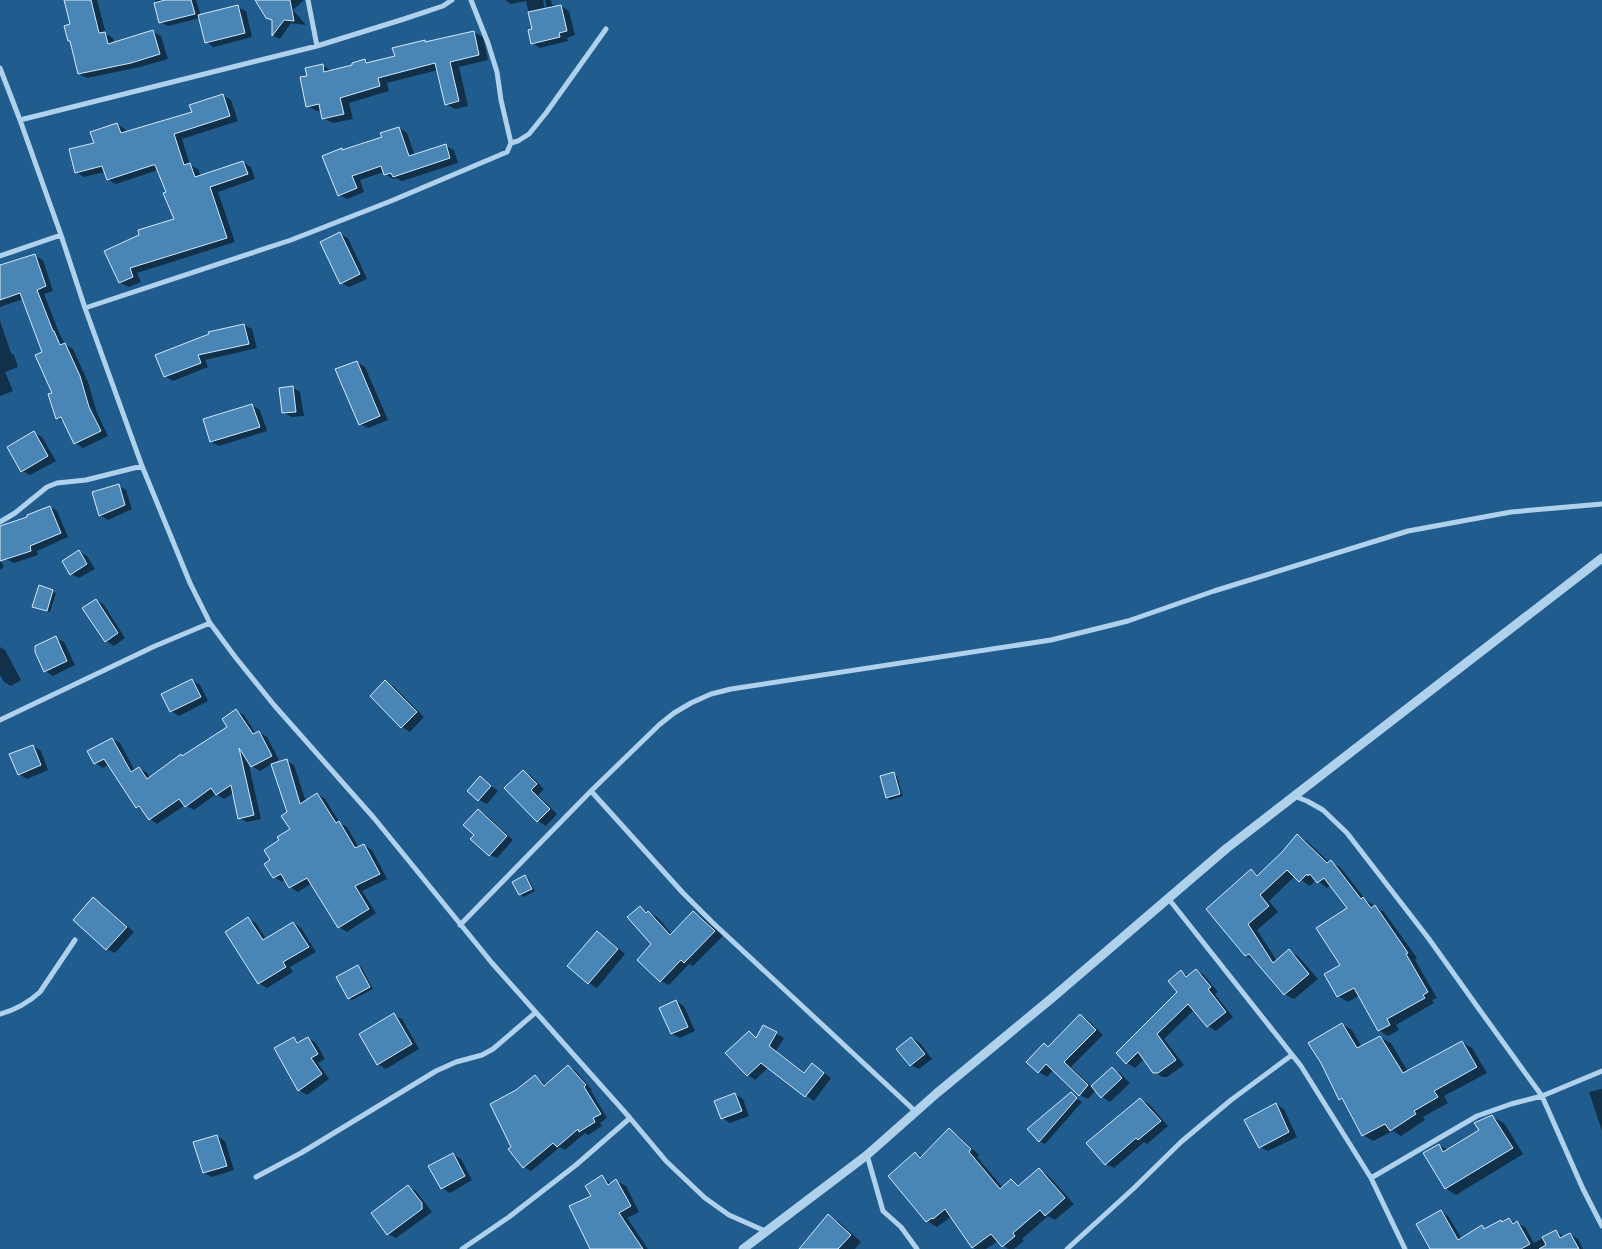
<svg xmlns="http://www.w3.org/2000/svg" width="1602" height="1249" viewBox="0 0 1602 1249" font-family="'Fira Sans',sans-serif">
<rect width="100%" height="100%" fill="#205c8e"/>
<path fill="#0007" d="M65 0H97L106 34 113 38 114 43 153 32 161 36 168 59 140 67 87 78 79 74 72 25Z
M155 0H196L201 16 238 7 246 11 252 37 214 47 206 42 200 18 168 26 160 22Z
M262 0H304L293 10 306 25 291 23 280 39 274 36 273 21 267 18Z
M505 0H543L545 10 547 9 545 0H551L552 4 556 7 561 6 569 11 575 35 567 38 568 41 540 48 532 43 533 30 526 1 511 4Z
M473 32 483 37 488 60 459 67 468 106 455 109 446 104 438 70 387 83 389 91 349 103 353 119 333 123 323 118 322 110 317 111 307 106 308 76 323 66 332 71 354 66 365 60 371 63 396 57 424 41 427 43Z
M223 95 231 100 238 121 182 139 190 165 198 169 201 177 243 162 251 167 255 179 218 192 235 242 137 273 141 282 129 287 120 283 106 252 176 220 158 170 116 184 108 180 105 172 84 177 76 172 95 144 117 124 125 129 127 133 193 113Z
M399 128 407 133 415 156 446 146 454 150 458 163 402 181 396 178 393 179 385 174 384 172 360 180 364 192 347 199 339 195 344 151 383 138Z
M340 234 348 238 367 279 349 287 341 283Z
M35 256 43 260 53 291 44 294 60 335 65 344 73 349 88 382 97 413 108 436 83 448 75 443 64 422 57 418 53 394 44 352 23 299 0 307V266Z
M0 321 11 353 14 355 18 367 5 372 13 391 0 396Z
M244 325 252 329 257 348 205 360 208 367 173 381 165 376 210 335 209 333Z
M357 362 365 367 388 420 368 428 360 424Z
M292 387 300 392 304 416 292 417 284 413Z
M252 405 260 410 267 431 219 446 211 442 204 420Z
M34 433 42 437 56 461 30 475 22 471Z
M118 486 126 490 132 509 108 520 100 515Z
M50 507 57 511 68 537 37 551 38 555 14 563 6 559 0 541V533Z
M79 552 87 556 95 569 79 578 71 574Z
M0 560 4 567 0 570Z
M52 591 56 593 50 612 34 607Z
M96 600 104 605 125 638 114 646 106 641Z
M56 638 64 642 75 665 53 676 45 671Z
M0 647 5 650 21 680 11 686 4 682 0 675Z
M192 680 200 685 208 701 179 716 171 711Z
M386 682 394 687 424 717 410 732 402 727Z
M236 711 244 715 256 734 259 732 267 737 279 760 273 763 286 761 294 765 306 802 317 794 325 799 340 823 347 827 359 848 364 845 372 850 387 879 362 891 376 913 347 932 339 927 312 883 298 892 290 887 286 879 282 882 274 877 272 861 281 841 292 830 272 764 260 771 252 766 248 761 261 819 247 822 239 818 234 793 224 799 216 794 194 810 185 805 157 824 150 819 144 812 137 807 109 764 103 768 95 763 112 739 120 743 135 771 139 768 147 773 150 778 229 727Z
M33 746 41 751 48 770 27 779 19 774Z
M523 771 531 776 544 789 538 795 557 814 546 826 538 821Z
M894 774 897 776 903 796 890 800 887 798Z
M480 777 498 791 487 804 479 800Z
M478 811 485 814 513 840 497 858 490 855 476 835Z
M1298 836 1307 841 1330 863 1331 862 1340 867 1366 900 1384 912 1417 958 1415 960 1437 998 1432 1000 1434 1003 1396 1025 1399 1030 1388 1036 1379 1030 1360 995 1348 1002 1338 996 1349 908 1331 885 1327 888 1316 880 1310 886 1295 876 1269 901 1278 912 1257 930 1277 961 1289 951 1298 956 1318 979 1294 999 1284 994 1255 961 1246 956 1251 871 1259 875 1284 852Z
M525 876 528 878 535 891 524 897 520 894 514 882Z
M93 899 101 903 134 932 115 953 107 949Z
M640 908 657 917 672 934 694 912 702 917 723 936 693 966 689 964 669 985 661 981 653 944Z
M248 919 256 923 266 939 293 923 301 928 316 952 290 967 293 972 267 988 259 983Z
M598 933 605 937 625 954 597 988 589 983 569 966Z
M358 966 362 968 373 989 352 1000 349 998Z
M1196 970 1204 975 1218 992 1215 994 1233 1017 1216 1031 1208 1026 1194 1010 1164 1039 1184 1065 1167 1077H1162L1154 1072 1144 1059 1135 1068 1127 1063 1179 992 1181 972 1189 976Z
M676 1001 684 1006 695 1031 680 1038 672 1034 661 1008Z
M394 1015 402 1019 419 1049 386 1069 378 1064Z
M1080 1016 1088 1020 1103 1035 1071 1067 1092 1087 1112 1069 1120 1073 1130 1083 1110 1102 1102 1097 1096 1090 1088 1099 1080 1095 1054 1069 1047 1077 1039 1072 1028 1062 1044 1045 1049 1047Z
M1342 1024 1352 1030 1362 1047 1380 1037 1391 1043 1408 1072 1462 1042 1472 1048 1487 1073 1444 1096 1448 1103 1423 1117 1425 1120 1401 1136 1393 1131 1373 1141 1363 1135 1346 1102 1340 1099Z
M763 1026 784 1038 776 1051 805 1073 812 1064 831 1078 814 1101 768 1068 755 1080 748 1075 727 1054 749 1033 757 1038Z
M308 1038 316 1043 325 1059 318 1063 329 1079 307 1095 299 1090 293 1039 300 1042Z
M912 1038 920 1043 932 1059 919 1069 911 1065Z
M568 1066 576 1071 592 1090 591 1091 607 1118 600 1123 602 1126 588 1135 585 1133 565 1150 560 1147 531 1171 524 1167 513 1148 517 1091 535 1076 546 1085Z
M1601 1089H1602V1131L1589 1092Z
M735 1094 743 1099 749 1116 730 1123 722 1118Z
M1071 1094 1082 1102 1045 1144 1039 1141Z
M1140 1099 1149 1104 1168 1126 1147 1144 1144 1142 1114 1168 1106 1164Z
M1276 1104 1284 1109 1297 1137 1268 1151 1260 1147Z
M1492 1117 1504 1123 1523 1154 1456 1195 1445 1188 1439 1145 1448 1150 1480 1130Z
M949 1129 958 1135 979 1155 977 1157 1003 1188 1011 1180 1020 1186 1039 1170 1048 1175 1074 1204 1055 1220 1048 1216 1022 1239 1024 1241 1014 1249H1008L998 1241 986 1249H976L972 1247 952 1216 937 1227 927 1221 889 1176 915 1153 923 1157Z
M217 1136 225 1141 234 1170 212 1177 204 1173Z
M453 1154 461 1159 472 1180 450 1193 442 1188Z
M602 1177 612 1184 616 1181 626 1186 639 1212 627 1218 648 1249H591L593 1196Z
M408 1187 416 1191 432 1212 396 1238 388 1234Z
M1441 1211 1448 1216 1462 1239 1482 1227 1486 1229 1509 1219 1525 1227 1534 1243 1556 1231 1564 1237 1570 1234 1578 1239 1583 1249H1431Z
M829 1216 839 1222 861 1242 855 1249H801Z"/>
<path fill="#4986b5" stroke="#d5e9f9" d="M64 0H91L99 33 105 32 108 44 153 30 160 54 131 63 78 74 70 41H68L64 26 70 24Z
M165 0H191L195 14 159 23 154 3Z
M255 0H290L294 21 284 20 272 36V20L266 18Z
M238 5 245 33 205 43 198 15Z
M561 5 567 31 559 33 560 37 531 44 528 30 532 29 528 12Z
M474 31 479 55 450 62 459 101 445 105 435 63 378 78 380 86 340 98 344 114 322 119 319 104 306 107 300 77 307 76 305 68 323 64 324 72 352 65V63L365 59 366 63 395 56 392 48 425 40V42Z
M223 94 230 116 174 134 184 165 190 163 195 177 243 161 248 174 210 187 227 238 130 268 133 277 119 283 104 251 139 235 138 230 174 219 163 193 166 192 155 165H153L107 180 102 166 75 173 69 149 94 143 90 132 117 123 121 133 192 112 189 105Z
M399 127 409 156 446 144 450 158 393 177 391 173 384 175 381 166 352 176 357 188 338 196 322 156 342 148V150L382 137 380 133Z
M340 232 360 274 340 284 320 242Z
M35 254 46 286 37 290 53 331H54L60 345 65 343 80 376 89 407 101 431 74 444 61 417 56 419 48 394 52 393 35 355 42 352 20 293 0 300V265Z
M244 324 249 344 198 355 201 363 164 377 155 355 209 334 208 332Z
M357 361 380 416 359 425 335 369Z
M293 386 296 412 282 413 279 388Z
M252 404 260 427 210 442 203 419Z
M34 431 48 456 21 472 7 447Z
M119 484 125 505 99 516 92 492Z
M50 506 61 533 30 546 31 551 0 561V526L27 517V515Z
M79 550 87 564 70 575 62 561Z
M39 585 53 590 47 611 32 607Z
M96 599 118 633 105 642 82 608Z
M56 636 67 661 44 672 35 652V646Z
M192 679 201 697 170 712 161 694Z
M385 680 417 712 401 728 370 696Z
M236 709 253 734 259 731 272 756 251 767 239 748 254 815 238 819 231 785 216 795 211 788 185 807 179 799 149 820 139 806 136 808 104 759 94 764 87 751 112 738 131 772 139 767 147 779 181 754 182 756 227 727 222 719Z
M33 745 41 765 18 775 9 754Z
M287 759 300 804 317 793 336 823 339 821 355 848 364 844 380 874 355 886 369 909 338 928 307 878 289 888 281 874 273 878 264 864 270 860 264 850 279 840 277 837 290 829 281 816 287 812 271 764Z
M523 770 537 784 531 790 550 809 537 822 504 788Z
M894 772 900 794 886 798 880 776Z
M480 776 491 786 478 801 467 791Z
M478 809 507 836 489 856 470 839 474 835 463 825Z
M1297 834 1327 863 1331 860 1361 899 1363 897 1371 908 1375 905 1408 953 1406 954 1428 992 1423 995 1425 998 1387 1019 1390 1025 1378 1031 1354 988 1337 997 1324 974 1340 965 1316 928 1347 908 1324 878 1317 883 1310 874 1308 876 1307 874 1299 882 1287 870 1260 895 1269 906 1248 924 1273 963 1289 949 1309 974 1284 995 1249 954 1245 956 1206 909 1251 869 1257 876 1283 851Z
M525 875 532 889 519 895 512 882Z
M93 897 127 927 106 950 73 920Z
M640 906 646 913 648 911 670 935 693 911 715 931 684 963 681 960 660 982 637 960 651 944 627 917Z
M248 917 263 940 293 922 309 947 283 962 286 967 258 984 225 932Z
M597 931 618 949 588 984 567 966Z
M358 965 370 987 348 999 336 977Z
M1196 969 1211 987 1208 989 1226 1012 1207 1027 1188 1004 1157 1034 1176 1060 1158 1073H1153L1138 1052 1126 1064 1116 1053 1177 992 1168 981 1181 970 1186 977Z
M676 1000 688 1027 671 1034 659 1008Z
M394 1013 412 1044 377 1065 359 1034Z
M1080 1014 1096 1030 1064 1062 1088 1085 1079 1096 1046 1064 1038 1073 1026 1062 1044 1043 1048 1047Z
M1342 1023 1357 1048 1380 1036 1403 1073 1462 1041 1477 1067 1434 1091 1438 1097 1414 1111 1416 1114 1390 1131 1385 1124 1362 1136 1342 1098 1339 1100 1321 1063 1308 1043Z
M763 1025 777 1032 769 1046 804 1073 812 1063 824 1073 805 1097 761 1063 747 1076 725 1053 749 1031 756 1038Z
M294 1037 297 1043 308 1037 318 1054 311 1058 322 1074 298 1091 274 1048Z
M911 1037 925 1054 910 1066 896 1049Z
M568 1065 586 1085 584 1087 601 1114 593 1118 595 1122 579 1132 578 1129 557 1147 553 1143 523 1168 508 1149 511 1147 490 1104 516 1090 535 1075 544 1086Z
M1112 1067 1122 1078 1101 1098 1091 1086Z
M1071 1092 1077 1098 1039 1142 1027 1129Z
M735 1093 742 1111 721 1119 714 1101Z
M1140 1098 1161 1121 1138 1140 1136 1138 1105 1165 1086 1143Z
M1276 1103 1289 1132 1259 1148 1244 1120Z
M1492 1115 1513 1148 1445 1189 1423 1153 1439 1144 1443 1152 1479 1130 1474 1123Z
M949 1128 971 1149 969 1152 1000 1189 1011 1179 1018 1186 1039 1168 1065 1198 1045 1216 1040 1210 1013 1233 1015 1236 1002 1247 991 1234 972 1248 945 1209 933 1219 932 1218 926 1222 888 1176 915 1152 920 1158Z
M217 1135 227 1166 203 1173 193 1142Z
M453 1153 465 1176 441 1189 428 1166Z
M602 1175 608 1185 616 1179 631 1206 619 1213 643 1249H590L569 1206 591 1196 585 1186Z
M408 1185 422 1203V1209L387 1235 371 1213Z
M1441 1210 1458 1240 1482 1225 1484 1229 1501 1220 1502 1222 1509 1218 1513 1224 1517 1221 1530 1244 1521 1249H1430L1416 1224Z
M828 1214 851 1235 838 1249H799Z
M1556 1230 1560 1238 1570 1233 1579 1249H1539L1546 1245 1542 1237Z"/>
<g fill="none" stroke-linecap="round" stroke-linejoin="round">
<path stroke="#afd1ec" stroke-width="5" d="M308 0 317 46
M0 68 20 120 61 235 85 308 142 466 190 583 210 623 236 658 274 705 374 818 492 963 630 1118 666 1161 705 1198 729 1215 765 1231
M20 120 317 46 404 19 443 6 452 0
M511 143 518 141 529 134 546 113 606 29
M0 256 61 235
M85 308 291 240 391 201 507 152 511 143 501 100 497 72 488 43 471 0
M0 522 15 513 47 487 57 483 86 480 142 466
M0 720 155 646 210 623
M591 791 683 893 713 923 916 1112
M1294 796 1307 801 1323 810 1347 833 1429 939 1479 1009 1542 1096 1583 1189 1602 1226
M1168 898 1301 1066 1371 1178 1405 1249
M460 925 591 791 659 725 674 713 691 703 711 694 731 689 1051 640 1128 621 1214 591 1408 531 1511 512 1602 504
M0 1014C15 1010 28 1003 40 992L75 940
M867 1155 883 1211 901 1227 917 1249
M256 1177 301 1153 436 1071 456 1062 482 1055 493 1049 535 1013
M1371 1178 1477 1116 1511 1104 1542 1096 1602 1071
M462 1249 509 1217 576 1165 630 1118
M1067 1249 1133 1189 1181 1142 1231 1100 1292 1055"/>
<path stroke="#afd1ec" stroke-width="9" d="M743 1249 867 1155 937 1093 1052 998 1227 848 1602 558"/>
</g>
</svg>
